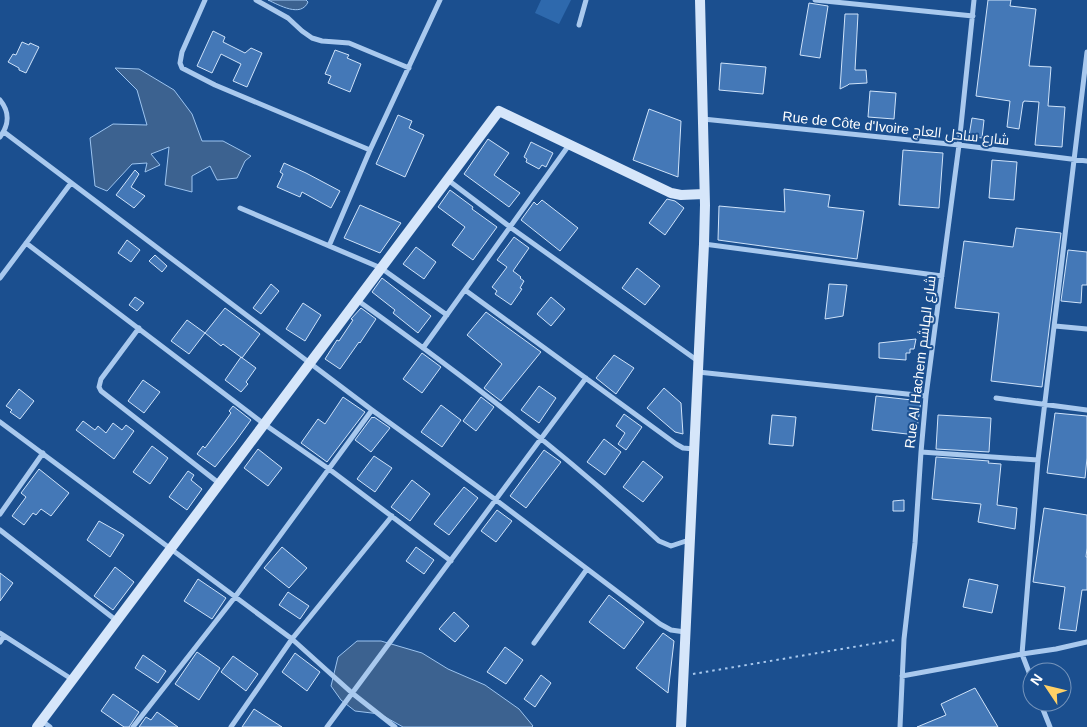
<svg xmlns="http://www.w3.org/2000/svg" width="1087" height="727" viewBox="0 0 1087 727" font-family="Helvetica,Cairo,sans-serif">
<rect width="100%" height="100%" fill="#1b4f8f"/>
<path fill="#2e69ad" d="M541 0H571L559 24 535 13Z"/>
<path fill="#3c6290" stroke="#9cc4f0" d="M268 0H306L308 2C301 18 279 5 268 0Z
M115 68 139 69 174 90 192 114 202 141H223L251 156 245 161 237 178 217 180 210 166 192 176V192L165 185 169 147 151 154 160 165 145 172 147 163 132 164 107 191 95 186 90 138 113 124 147 125 137 90Z
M357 641H381L422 653 448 669 485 685 519 709 533 726 532 727H403L380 714 355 711 341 700 331 686 338 657Z"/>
<path fill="#4478b7" stroke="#cfe3fa" d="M988 0H1011L1010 6 1036 9 1029 66 1051 67 1048 106 1065 107 1062 147 1035 145 1039 102 1024 101V102H1023L1019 129 1007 127 1010 101 976 96Z
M809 3 828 6 820 58 800 55Z
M845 14H858L855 70H866L867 83 849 84 848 85 840 89Z
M213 31 225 37 223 42 245 53 251 48 262 53 247 87 233 81 241 64 221 54 212 73 197 66Z
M22 42 29 45 30 43 39 47 26 73 19 70V68L8 62 13 54 16 55Z
M335 50 349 55 347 58 361 64 350 92 328 83 331 76 325 74Z
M721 63 766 67 763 94 719 90Z
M870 91 896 93 894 119 868 117Z
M649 109 681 121 678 177 633 160Z
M398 115 412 121 409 128 424 135 405 177 376 164Z
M972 118 984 120 982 138 969 136Z
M488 139 509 153 494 175 520 193 509 207 464 174Z
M531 142 553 153 546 167 542 165 539 169 526 162 527 159 524 157Z
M903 150 943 153 939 208 899 205Z
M992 160 1017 162 1014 200 989 198Z
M284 163 306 173 340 191 331 208 302 192 300 197 277 187 283 174 280 172Z
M135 170 139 174 131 187 145 196 134 208 116 195Z
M784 189 830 195 828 207 864 211 857 259 718 240 719 206 785 212Z
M450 190 473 207 472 209 497 227 473 260 452 245 465 227 438 207Z
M667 199 675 201 684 208 665 235 649 223Z
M542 200 578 228 560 251 521 220 534 202 537 205Z
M360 205 401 223 380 253 344 238Z
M1016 228 1061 233 1042 387 991 381 999 313 955 308 964 241 1013 247Z
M514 237 529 248 513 271 521 277 520 278 524 281 520 288 522 289 511 305 495 294 497 291 492 287 507 267 497 260Z
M127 240 140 250 131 262 118 253Z
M416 247 436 262 424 279 403 264Z
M1068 250 1087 252V285H1082L1081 303 1061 301Z
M155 255 167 266 162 272 149 261Z
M637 268 660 286 645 305 622 288Z
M382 278 431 316 418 333 393 313 395 310 372 292Z
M271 284 279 291 261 314 253 308Z
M829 284 847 285 843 316 825 319Z
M135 297 144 303 137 311 129 305Z
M551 297 565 309 551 326 537 314Z
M303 303 321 315 305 341 286 329Z
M225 308 260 334 242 358 223 344 221 346 205 333Z
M361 308 376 319 360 343 359 342 340 369 325 359 337 340 339 341 353 320 351 319Z
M486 312 541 352 501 401 484 388 502 364 467 335Z
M187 320 205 333 189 354 171 341Z
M916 339 914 349H910V353H906V360L879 358V343Z
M422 353 441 367 422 393 403 379Z
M614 355 634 368 616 394 596 378Z
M241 357 256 368 246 382 248 384 241 392 225 380Z
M143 380 160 392 144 413 128 401Z
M539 386 556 398 539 423 521 410Z
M664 388 681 403 683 434 675 432 647 408Z
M19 389 34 401 20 419 10 412 12 410 6 406Z
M876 396 921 401 916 435 872 430Z
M343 397 365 412 327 462 301 443 318 419 325 424Z
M481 397 494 407 476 431 463 421Z
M441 405 461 420 442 447 421 432Z
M233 406 251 420 235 442 215 467 197 454 203 446 205 448 223 424 231 413 229 411Z
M1055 413 1087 416V458L1085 478 1047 473Z
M624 414 642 427 626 450 618 444 625 433 616 426Z
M772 415 796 417 793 446 769 444Z
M938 415 991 418 989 452 936 449Z
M372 417 373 418 374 417 390 428 371 452 355 440Z
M83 421 95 430 98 426 106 433 113 423 122 430 126 425 134 431 114 459 76 430Z
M604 439 621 452 605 475 587 462Z
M152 446 168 458 150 484 133 472Z
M258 449 282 468 268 486 244 468Z
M544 450 561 462 526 508 510 496Z
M374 456 392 468 375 492 357 479Z
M936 457 989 461 988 463 1001 464 997 505 1017 508 1015 529 978 522 981 504 932 499Z
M643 461 663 477 643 502 623 487Z
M39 469 69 493 51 516 41 509 36 515 33 513 24 525 12 516 26 497 21 493Z
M188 471 194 475 191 480 202 489 187 510 169 497Z
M412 480 430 494 410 521 391 507Z
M464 487 478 498 449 535 434 524Z
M904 500V511H893V501Z
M1044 508 1087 515V548L1086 557H1087V590H1082L1076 631 1059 629 1065 587 1033 582Z
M497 510 512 521 496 542 481 531Z
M99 521 124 535 110 557 87 540Z
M282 547 307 568 289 588 264 568Z
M416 547 434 560 424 574 406 561Z
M115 567 134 582 113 610 94 596Z
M0 573 13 583 0 601Z
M198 579 226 598 212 619 184 601Z
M969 579 998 585 992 613 963 607Z
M288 592 309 606 300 619 279 605Z
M609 595 644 622 624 649 589 622Z
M454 612 469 626 455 642 439 629Z
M663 633 674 641 668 693 636 668Z
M505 647 523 660 506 684 487 672Z
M197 652 220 668 199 700 175 684Z
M295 653 320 672 307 691 282 672Z
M143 655 166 671 158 683 135 668Z
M233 656 258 674 246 691 221 672Z
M541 675 551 683 535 707 524 699Z
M975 688 998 727H917L946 715 941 704Z
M113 694 139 712 129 727H124L101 711Z
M254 709 282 727H242Z
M157 712 178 727H139L146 717 151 720Z"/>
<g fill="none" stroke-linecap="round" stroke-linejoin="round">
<path stroke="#a9c9ee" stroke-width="2" stroke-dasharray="2.5 4" stroke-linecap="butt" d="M693 674 895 640"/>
<path stroke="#a9c9ee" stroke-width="5" d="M205 0 182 52 180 63 182 68 215 85 370 150
M256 0 288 18 302 31 312 38 322 41 349 43 409 68
M815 0 973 16
M579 25 586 0
M0 100C10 112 9 125 0 137
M703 119 959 145 1087 161
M4 132 372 410 496 500 660 624 671 630 685 632
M448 180 510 227 698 361
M240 208 381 268 447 315
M26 243 264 424 329 469 451 561
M704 244 942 276
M329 246 370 150 440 0
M0 278 71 183
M465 290 676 444 683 448 694 449
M357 300C462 375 565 453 659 541L671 546 689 540
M1055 326 1087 329
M139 328 101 379 99 387 101 391 220 484
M423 348 569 145
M698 372 926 396
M996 398 1087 410
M0 422 292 639 352 693 395 727
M921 452 1038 460
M0 514 43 453
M0 530 117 621
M0 633 73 680
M0 642 4 636
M534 643 587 569
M902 676 1022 654 1056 649 1087 642
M1032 680 1022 654 1038 460 1087 52
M1040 702 1050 727
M42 721 50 727
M133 727 235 597 372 410
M231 727 292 639 392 516
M327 727 586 378
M900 727 904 639 915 543 921 452 926 396 959 145 974 0"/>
<path stroke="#d6e6fa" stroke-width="10" d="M37 727 499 111 671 193 681 195 704 194
M681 727 704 244 705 205 700 0"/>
</g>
<g text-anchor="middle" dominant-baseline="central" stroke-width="4" stroke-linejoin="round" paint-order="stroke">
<g font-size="14" fill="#fff" stroke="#1b4f8f">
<text transform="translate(896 128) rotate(6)">Rue de Côte d'Ivoire شارع ساحل العاج</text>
<text transform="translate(920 362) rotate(-83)">Rue Al Hachem شارع الهاشم</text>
</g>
</g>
<g transform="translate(1047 687) rotate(305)"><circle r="24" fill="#1b4f8f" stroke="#7695bc"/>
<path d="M0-4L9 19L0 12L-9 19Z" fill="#ffd166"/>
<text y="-8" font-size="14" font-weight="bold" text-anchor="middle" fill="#ffffff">N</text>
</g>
</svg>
